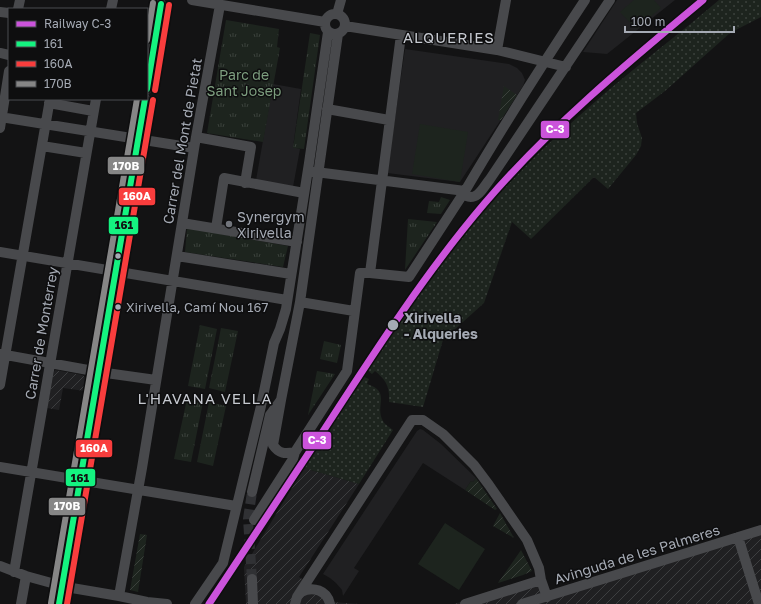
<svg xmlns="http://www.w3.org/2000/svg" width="761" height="604" viewBox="0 0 761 604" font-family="'Golos Text',sans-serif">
<defs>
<pattern id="industrial-furrows" width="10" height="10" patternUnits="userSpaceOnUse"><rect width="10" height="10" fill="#202022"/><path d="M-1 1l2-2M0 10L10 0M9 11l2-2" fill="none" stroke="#3d3e40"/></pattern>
<pattern id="grass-dots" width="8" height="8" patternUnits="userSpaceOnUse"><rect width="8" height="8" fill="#1d241e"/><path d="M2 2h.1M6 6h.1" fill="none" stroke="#3b413c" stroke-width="1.8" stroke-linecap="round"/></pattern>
<pattern id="park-tufts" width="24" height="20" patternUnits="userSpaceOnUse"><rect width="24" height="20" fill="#1d241e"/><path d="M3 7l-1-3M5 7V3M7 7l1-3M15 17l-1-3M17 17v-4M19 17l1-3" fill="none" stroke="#3b413c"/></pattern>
<pattern id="garden-furrows" width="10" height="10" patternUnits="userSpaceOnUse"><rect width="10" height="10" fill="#1d241e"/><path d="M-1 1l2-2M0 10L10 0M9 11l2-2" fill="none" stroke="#3b413c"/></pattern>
</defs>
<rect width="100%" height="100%" fill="#131314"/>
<path fill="#202022" d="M617 0H675L607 54 583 52Z
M405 49 509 64 517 68 522 73 525 80 523 86 460 182 387 173Z
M273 84 301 89 293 147 300 149 293 187 256 180Z
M420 429 423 430 441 444 476 478 473 482 471 481 465 490 423 463 354 568 359 571 343 596 342 590 336 583 330 578 323 574 417 431Z"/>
<path fill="url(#industrial-furrows)" d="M55 370 83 375 87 381 85 391 63 388 59 410 47 408 54 372Z
M304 468 359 484 299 577 313 586 328 590 332 602 359 604H246L244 567Z
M761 528V604H454L543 577 549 595Z"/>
<path fill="url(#grass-dots)" d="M719 0H761V17L730 33 665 91 636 113 637 123 642 138 641 146 636 155 608 189 594 177 531 239 512 222 484 303 443 340 423 407 389 402C390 387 386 380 375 371L372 374 366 369C412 299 462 230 522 170 550 141 581 114 611 88 647 58 684 30 719 0Z
M362 376 369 379 367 384C392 392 374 406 383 421 385 425 390 427 393 430L359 484 304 468Z"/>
<path fill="url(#park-tufts)" d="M226 20 279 29 277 47 280 48 263 142 207 133Z
M310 33 320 35 304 149 293 148Z
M441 197 450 200 441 214 427 213 429 201 439 202Z
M408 219 437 222 405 270Z
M187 228 288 246 283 267 185 252Z
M200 325 217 329 205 389 188 386Z
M221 328 238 331 225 392 209 388Z
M324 341 341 345 337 363 320 359Z
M317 371 335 374 308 415Z
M187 399 203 402 191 462 174 459Z
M209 402 226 406 213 466 197 462Z"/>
<path fill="url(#garden-furrows)" d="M504 86 517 95 501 120H498Z
M476 478 497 509 495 510 465 490 471 481 473 482Z
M500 513 514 538 493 526Z
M140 534 147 535 138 592 130 590Z
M521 550 532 571 523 575 498 583Z"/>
<path fill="#1d241e" d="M634 0H654L661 8 636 29 620 12Z
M420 124 468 132 460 182 412 174Z
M445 523 485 549 459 590 418 564Z"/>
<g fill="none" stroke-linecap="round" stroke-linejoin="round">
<path stroke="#303134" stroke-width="10" stroke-dasharray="10 5" stroke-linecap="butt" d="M252 579 248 519 252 492"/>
<path stroke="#48494c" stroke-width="10" d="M192 0 325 22
M585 0C544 62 503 126 465 191L466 196C478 201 484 186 490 179L610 0
M18 9 20 0
M111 9 113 0
M0 12 9 13
M325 24a10 10 0 1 1 20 0a10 10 0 1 1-20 0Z
M337 14 341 0
M345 26 497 50 566 67
M497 50 506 0
M0 53 9 55
M147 89 161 4
M49 103 93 111
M327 109 389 120
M0 117 194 148
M0 128 9 71
M196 137 251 147 245 183
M42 146 86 153
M182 223 297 242
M216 228 224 178 304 193
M0 252 287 300
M177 256 291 274
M370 273 401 35
M300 302 354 311
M0 354 99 372 156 380
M0 385 50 99
M281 400 273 445C279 454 285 454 295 452L347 371 360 273H370L409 277 465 191 308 171
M0 467 236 506
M252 492 270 415 281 400 300 302 338 34
M254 520 293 459 295 452
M738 537 759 604
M0 566 26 576 66 587 119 596 147 602 167 604
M14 572 96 99
M252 579 253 604
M301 592C313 586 327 590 330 604
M119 596 142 468 196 137 220 5
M21 604 26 576
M59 604 145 99
M195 604 223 563 261 406 274 343 280 329 286 309 309 163 328 32
M295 604 297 597 412 420H423L443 434 474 465 489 485 527 540 539 568 541 580 547 597
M465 604 541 580
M522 604 761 530"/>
<g stroke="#0e0e0f" stroke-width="9">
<path id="bus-1" d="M147 89 161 4
M59 604 145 99"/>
</g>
<g stroke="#0e0e0f" stroke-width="9">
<path id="bus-2" d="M155 90 169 5
M67 604 153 100"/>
</g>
<g stroke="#0e0e0f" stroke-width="9">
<path id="bus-3" d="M147 40 153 3
M51 603 137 99"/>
</g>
<use href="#bus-1" stroke="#14f380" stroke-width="6"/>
<use href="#bus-2" stroke="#f93d3d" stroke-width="6"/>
<use href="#bus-3" stroke="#868686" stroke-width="6"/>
<g stroke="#0e0e0f" stroke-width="10">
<path id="rail-1" d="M209 604C245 549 282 494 318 439 370 359 422 277 484 204 549 128 626 64 703 0"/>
</g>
<use href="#rail-1" stroke="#cb53db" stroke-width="7"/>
</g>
<circle fill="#72757c" stroke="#0e0e0f" stroke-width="1.5" cx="229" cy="224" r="4"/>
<g fill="#a5aab4" stroke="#0e0e0f" stroke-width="1.5">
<circle cx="118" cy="256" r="3.5"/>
<circle cx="118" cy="307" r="3.5"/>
<circle cx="393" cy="325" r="6"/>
</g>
<g text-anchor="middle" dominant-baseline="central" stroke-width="3" stroke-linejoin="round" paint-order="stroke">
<g font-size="13" fill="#a5aab4" stroke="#0e0e0f" text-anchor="start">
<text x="126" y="307">Xirivella, Camí Nou 167</text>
</g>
<g font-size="14" fill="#7d9e7f" stroke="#0e0e0f">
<text x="244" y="74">Parc de<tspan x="244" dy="16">Sant Josep</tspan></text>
</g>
<g font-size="14" fill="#a5aab4" stroke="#0e0e0f">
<text transform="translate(182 141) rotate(-80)">Carrer del Mont de Pietat</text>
<text transform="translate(41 333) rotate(-80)">Carrer de Monterrey</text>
<text transform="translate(637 554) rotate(-17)">Avinguda de les Palmeres</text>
</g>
<g font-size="14" fill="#a5aab4" stroke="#0e0e0f" text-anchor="start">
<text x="237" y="216">Synergym<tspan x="237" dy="16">Xirivella</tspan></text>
</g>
<g font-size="14" font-weight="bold" fill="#a5aab4" stroke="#0e0e0f" text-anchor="start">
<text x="404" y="317">Xirivella<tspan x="404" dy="16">- Alqueries</tspan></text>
</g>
<g font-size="15" letter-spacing="1" fill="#c6c9d0" stroke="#0e0e0f">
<text x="449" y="37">ALQUERIES</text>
<text x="205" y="398">L'HAVANA VELLA</text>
</g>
</g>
<g stroke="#0e0e0f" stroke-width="1.5">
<rect x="540" y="120" width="30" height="19" rx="4" fill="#cb53db"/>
<rect x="107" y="156" width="38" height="19" rx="4" fill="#868686"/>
<rect x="118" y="187" width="38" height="19" rx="4" fill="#f93d3d"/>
<rect x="108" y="216" width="31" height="19" rx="4" fill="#14f380"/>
<rect x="302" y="431" width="30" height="19" rx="4" fill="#cb53db"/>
<rect x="75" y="439" width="38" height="19" rx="4" fill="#f93d3d"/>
<rect x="65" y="468" width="31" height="19" rx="4" fill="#14f380"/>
<rect x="48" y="497" width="38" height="19" rx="4" fill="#868686"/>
</g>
<g font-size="11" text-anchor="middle" font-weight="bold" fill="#fff">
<text x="555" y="133">C-3</text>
<text x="126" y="170">170B</text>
<text x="137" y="200">160A</text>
<text x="317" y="444">C-3</text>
<text x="94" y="452">160A</text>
<text x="67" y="510">170B</text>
</g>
<g font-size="11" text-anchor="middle" font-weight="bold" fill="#111">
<text x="124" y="229">161</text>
<text x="80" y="482">161</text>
</g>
<rect x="8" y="8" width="140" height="92" fill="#0e0e0f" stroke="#4a4c51"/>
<rect x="16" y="21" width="20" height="6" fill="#cb53db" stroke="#4a4c51"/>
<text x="44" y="28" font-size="12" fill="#a5aab4">Railway C-3</text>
<rect x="16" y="41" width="20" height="6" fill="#14f380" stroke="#4a4c51"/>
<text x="44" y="48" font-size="12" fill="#a5aab4">161</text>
<rect x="16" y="61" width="20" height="6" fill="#f93d3d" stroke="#4a4c51"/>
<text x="44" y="68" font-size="12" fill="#a5aab4">160A</text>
<rect x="16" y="81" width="20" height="6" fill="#868686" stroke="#4a4c51"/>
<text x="44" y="88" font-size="12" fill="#a5aab4">170B</text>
<path d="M625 26v6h109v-6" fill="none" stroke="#a5aab4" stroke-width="2"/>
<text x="631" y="26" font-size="12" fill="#a5aab4" stroke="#0e0e0f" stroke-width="3" paint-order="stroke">100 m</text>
</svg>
